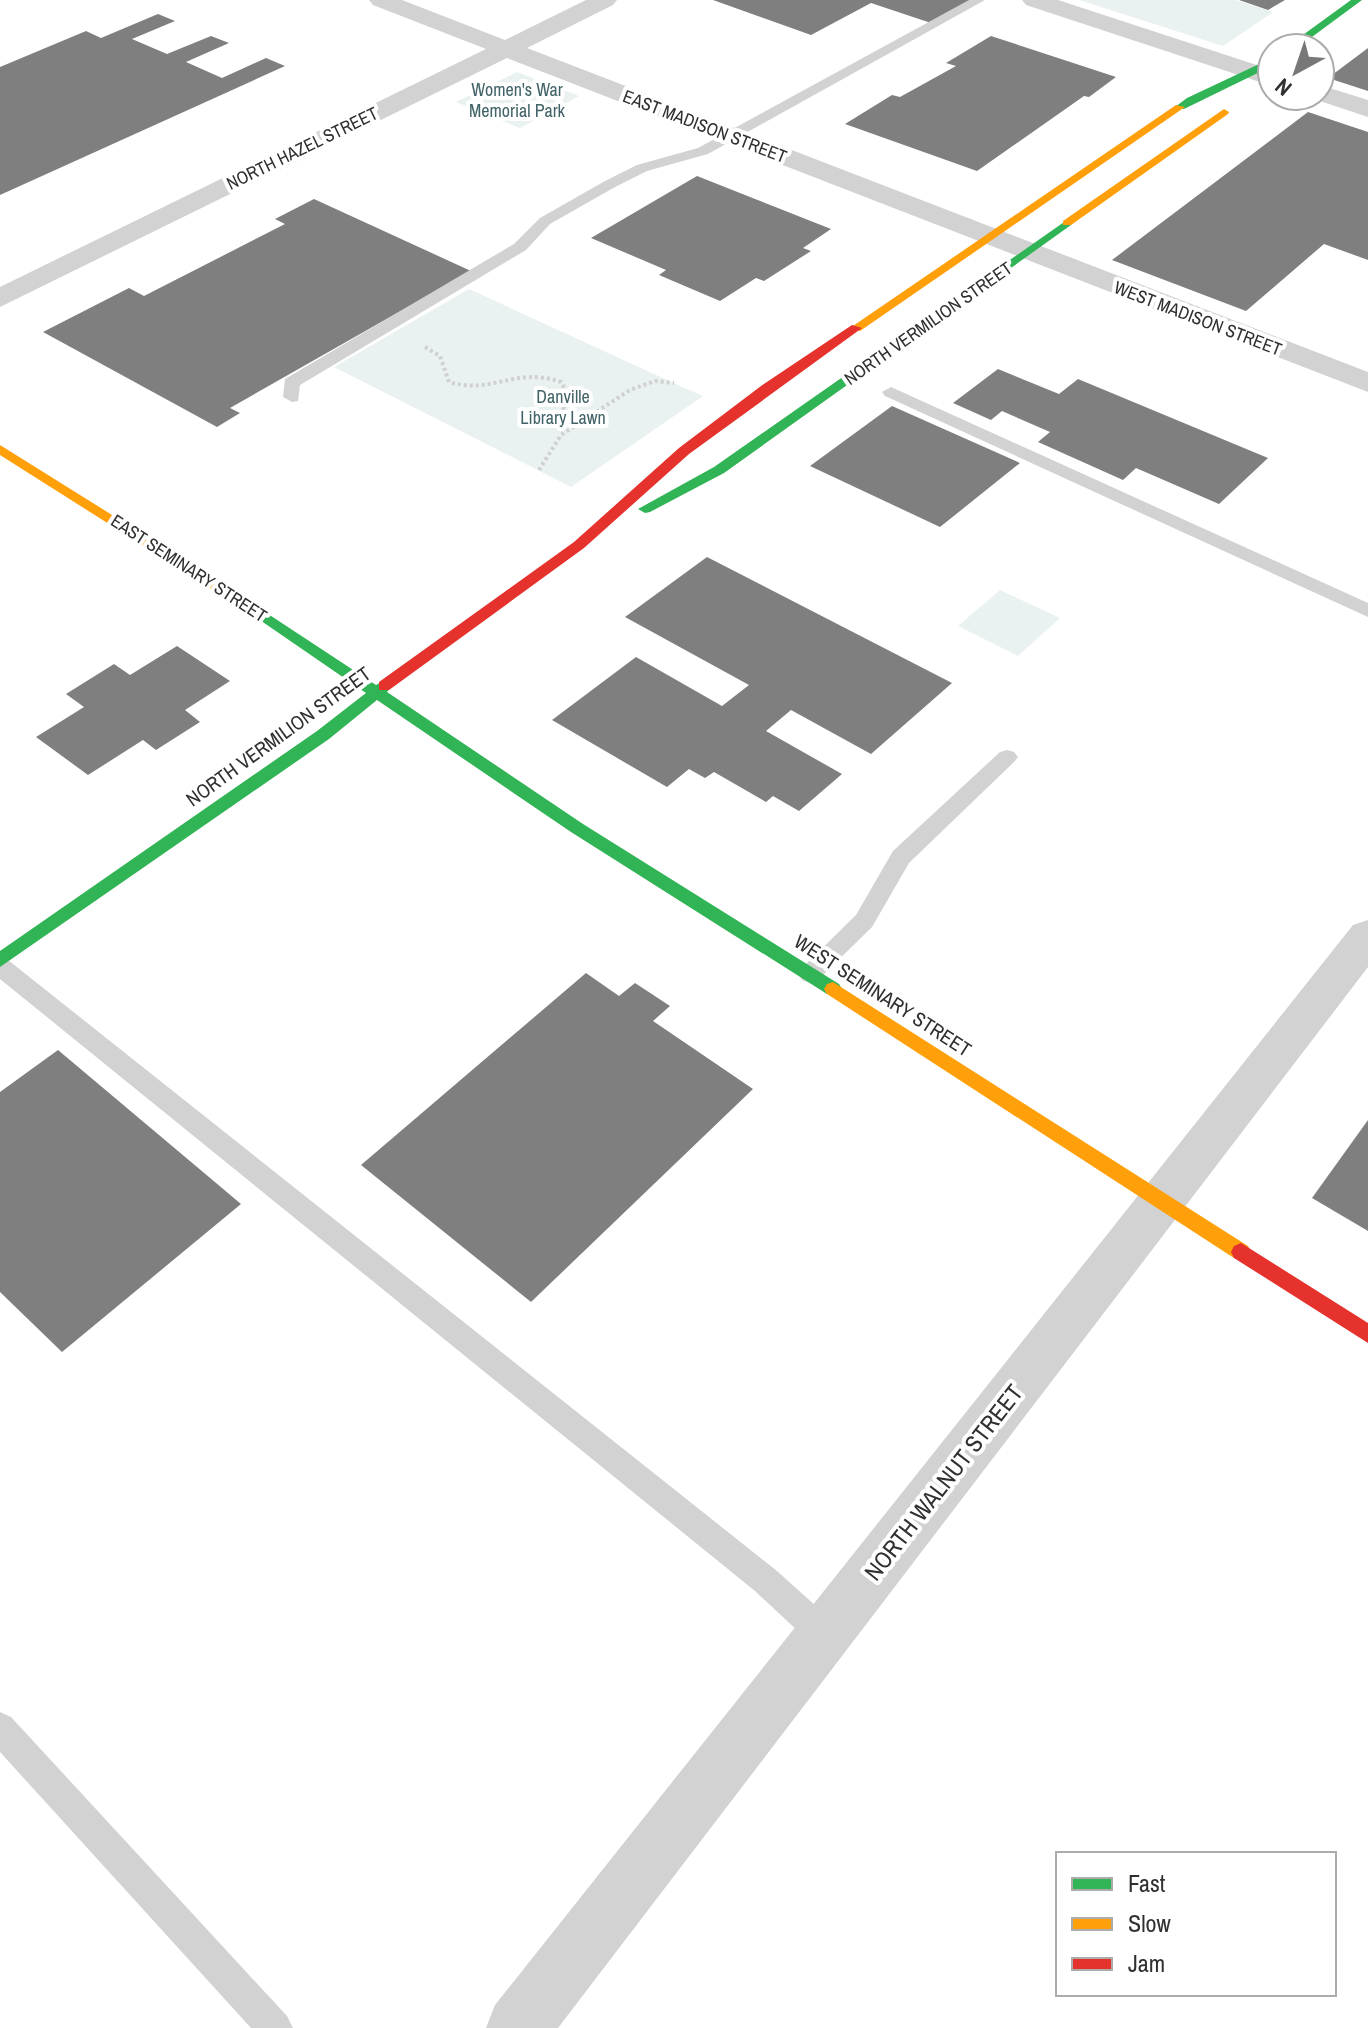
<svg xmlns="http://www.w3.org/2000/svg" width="1368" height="2028" viewBox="0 0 1368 2028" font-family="'Archivo Narrow',sans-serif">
<rect width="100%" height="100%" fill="#fff"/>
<path fill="#eaf1f1" d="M1079 0H1235L1273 12 1223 46Z
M517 72 579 96 520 128 456 102Z
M469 289 680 386 703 396 571 487 334 367Z
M1000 590 1060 618 1018 656 958 626Z"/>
<path fill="#7f7f7f" d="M713 0H971L931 23 871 3 811 35Z
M1239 0H1285L1268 10Z
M158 14 175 21 132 39 167 54 211 36 229 43 186 62 222 78 266 58 285 66 0 195V67L86 31 101 38Z
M991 36 1116 77 1089 97 1084 96 977 171 845 124 892 95 900 97 956 66 946 63Z
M1368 48V91L1328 78Z
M1308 112 1368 132V260L1324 244 1246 311 1112 260Z
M697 176 831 229 803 248 811 251 764 281 756 278 720 301 659 275 666 270 591 238Z
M314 199 471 271 230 408 240 413 217 427 43 332 129 288 144 296 285 224 275 219Z
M998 369 1059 394 1078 379 1268 458 1219 504 1136 468 1123 480 1038 442 1050 432 1002 411 991 420 953 403Z
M892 406 1020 463 940 527 810 466Z
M707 557 952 683 871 754 791 710 766 731 842 774 799 811 773 796 766 802 714 772 705 778 689 769 667 787 552 720 636 657 722 706 749 685 625 617Z
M177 646 230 681 185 710 200 722 156 750 143 740 88 775 36 737 84 707 66 694 114 664 130 675Z
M586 973 619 996 635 983 670 1006 653 1021 753 1089 531 1302 361 1165Z
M58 1050 241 1204 62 1352 0 1292V1092Z
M1368 1120V1231L1312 1198Z"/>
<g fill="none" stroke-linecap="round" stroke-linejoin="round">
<path stroke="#d0d0d0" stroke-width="4" stroke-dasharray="3 3" stroke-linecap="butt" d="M425 347 440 356 449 382C492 395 517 366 561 382L565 389 561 406 568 412 593 415
M539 470 561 435 630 390 655 381 674 383"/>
<path fill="#d2d2d2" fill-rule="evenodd" d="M969 0H985L708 154 647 171 615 187 550 224 526 250 300 385 298 401 292 402 283 397 285 379 514 244 540 218 605 181 637 165 698 148Z
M891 387 1368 603V617L885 396 882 392Z
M1007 750 1014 752 1018 757 1014 762 909 863 872 927 818 980 810 983 802 980 798 974 802 968 856 915 893 851 1000 752Z
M0 957 8 960 777 1571 837 1625 841 1636 837 1647 826 1651 815 1647 755 1591 0 979Z
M0 1712 11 1717 287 2016 293 2028H251L0 1752Z"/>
<path fill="#d2d2d2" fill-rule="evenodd" d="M369 0H402L505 40 586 0H617L613 5 527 48 1368 372V392L507 58 0 307V287L486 49 373 5Z
M1022 0H1058L1272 70V86L1026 5Z
M1320 85 1368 100V117L1311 98 1309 96H1320Z
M1368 920V967L558 2028H486L495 2005 1353 925Z"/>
<path fill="#30b455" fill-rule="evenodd" d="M1351 0H1362L1297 48H1285Z
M1272 58V66L1184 109 1175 107 1187 98Z
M1067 220 1073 223 1071 225 724 473 650 512 645 513 638 509 714 467Z
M256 606 376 685 384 681 389 682 392 686 387 692 583 824 839 984 842 989 839 994H827L571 832 377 700 329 739 0 967V951L317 731 366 693 251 614V608Z"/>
<path fill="#ff9f0a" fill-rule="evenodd" d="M1176 105 1185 107 860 331 850 328Z
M1224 109 1229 112 1228 114 1071 225H1063V221Z
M0 445 261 608 263 611 261 614H251L0 455Z
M833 982 1248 1246 1251 1252 1248 1258 1241 1261 1234 1258 827 994 824 989 827 984Z"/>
<path fill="#e5322d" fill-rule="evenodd" d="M852 325 862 328 689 454 584 548 389 690H379V682L574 542 679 448 761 386Z
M1241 1243 1368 1323V1343L1234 1258 1231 1252 1234 1246Z"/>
</g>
<g text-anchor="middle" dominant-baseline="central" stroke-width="8" stroke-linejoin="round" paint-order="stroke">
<g font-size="18" fill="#416367" stroke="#fff">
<text x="517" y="89">Women's War<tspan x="517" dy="21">Memorial Park</tspan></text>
<text x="563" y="396">Danville<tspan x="563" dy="21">Library Lawn</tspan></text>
</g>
<g font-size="18" fill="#303030" stroke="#fff">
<text transform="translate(705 126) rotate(21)">EAST MADISON STREET</text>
<text transform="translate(302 148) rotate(-26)">NORTH HAZEL STREET</text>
<text transform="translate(1198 318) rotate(21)">WEST MADISON STREET</text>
<text transform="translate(928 323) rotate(-35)">NORTH VERMILION STREET</text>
<text transform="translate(189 568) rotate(33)">EAST SEMINARY STREET</text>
</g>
<g font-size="20" fill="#303030" stroke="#fff">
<text transform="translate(278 736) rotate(-36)">NORTH VERMILION STREET</text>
<text transform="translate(883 995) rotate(33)">WEST SEMINARY STREET</text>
</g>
<g font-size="24" fill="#303030" stroke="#fff">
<text transform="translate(943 1482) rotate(-52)">NORTH WALNUT STREET</text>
</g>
</g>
<rect x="1056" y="1852" width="280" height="144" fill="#ffffff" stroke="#acacac" stroke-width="2"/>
<rect x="1072" y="1878" width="40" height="12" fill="#30b455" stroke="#acacac" stroke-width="2"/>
<text x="1128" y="1892" font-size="24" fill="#303030">Fast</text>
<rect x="1072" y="1918" width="40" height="12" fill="#ff9f0a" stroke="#acacac" stroke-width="2"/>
<text x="1128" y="1932" font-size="24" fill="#303030">Slow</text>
<rect x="1072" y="1958" width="40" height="12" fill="#e5322d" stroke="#acacac" stroke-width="2"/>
<text x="1128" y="1972" font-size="24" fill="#303030">Jam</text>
<g transform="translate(1296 72) rotate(220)"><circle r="38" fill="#ffffff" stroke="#acacac" stroke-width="2"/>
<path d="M0-6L14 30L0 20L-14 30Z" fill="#787878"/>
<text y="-12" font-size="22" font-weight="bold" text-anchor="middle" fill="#303030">N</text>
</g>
</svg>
